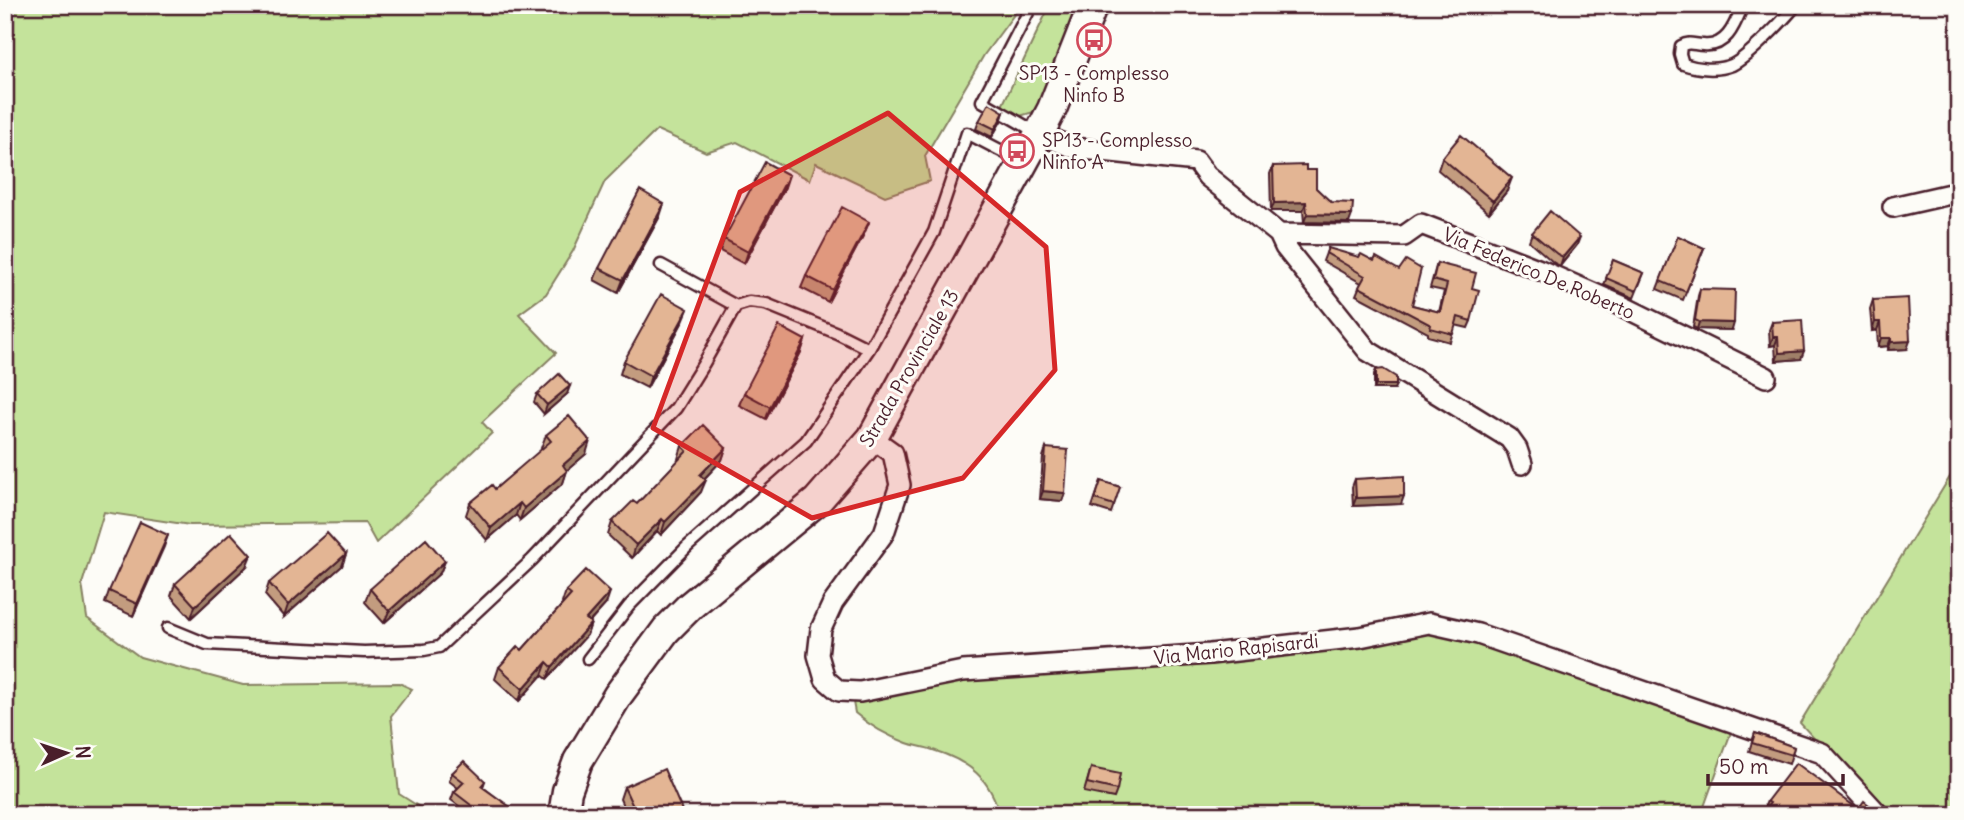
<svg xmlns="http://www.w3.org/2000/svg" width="1964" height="820" viewBox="0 0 1964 820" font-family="Delius,sans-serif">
<rect width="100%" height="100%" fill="#fdfcf7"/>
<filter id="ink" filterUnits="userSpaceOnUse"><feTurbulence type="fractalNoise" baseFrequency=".0143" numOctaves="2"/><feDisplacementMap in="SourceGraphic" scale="14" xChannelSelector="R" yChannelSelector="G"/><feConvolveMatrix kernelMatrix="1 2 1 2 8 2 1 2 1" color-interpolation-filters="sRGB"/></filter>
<g filter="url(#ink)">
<path fill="#c4e39b" stroke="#878163" stroke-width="2" d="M5 5H1021L984 55 925 156 930 181 885 196 816 163 810 180 737 142 706 152 657 130 605 181 573 251 546 294 519 314 556 353 482 422 492 433 376 543 365 523 190 525 104 512 82 584 87 618 140 657 243 685 399 683 412 689 391 716 399 794 432 815H36L5 811Z
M1050 5H1080L1037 111 1020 116 1002 106Z
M1959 462V815H1884L1800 723Z
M1431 633 1455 635 1731 732 1701 815H1000C990 778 969 761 933 750 925 747 915 746 907 743 888 736 870 726 855 713L853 702 970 679 1363 644Z"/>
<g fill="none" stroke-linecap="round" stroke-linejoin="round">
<g stroke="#4a1f2b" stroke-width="15">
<path id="lane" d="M1032 5 982 101 1036 132
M1743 5C1735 24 1727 48 1703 45 1694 45 1690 41 1681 46L1680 54 1683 64C1698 69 1717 71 1732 65 1748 57 1784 20 1796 5
M661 265 736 306
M168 628 207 644 364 652 424 650 439 647 532 560 676 408 704 363 736 306 749 302 766 304 837 333 869 349
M588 659 629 606 687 547 806 441 869 349 934 232 967 133 1021 161"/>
</g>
<g stroke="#4a1f2b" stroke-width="24">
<path id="street" d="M1039 134 1074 148 1196 161 1207 176 1279 234 1404 236 1421 224 1540 270 1622 306 1766 377
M1893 207 1959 192
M1279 234 1285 247 1368 351 1509 438 1517 449 1522 464
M872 438 893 453 900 485 884 533 833 603 821 629 818 655 825 679 839 691 860 692 963 671 1210 654 1360 637 1429 623 1478 634 1822 753 1879 815"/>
</g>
<g stroke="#4a1f2b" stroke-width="33">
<path id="secondary" d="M563 815 567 791 578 761 618 695 666 630 690 606 817 501 872 438 1039 134 1052 109 1093 5"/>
</g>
<use href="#lane" stroke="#fdfcf7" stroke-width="10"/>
<use href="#street" stroke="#fdfcf7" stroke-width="19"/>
<use href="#secondary" stroke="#fdfcf7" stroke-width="28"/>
</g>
<path fill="#c39c7f" stroke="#4a1f2b" stroke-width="2" d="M1004 112 1001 121 992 137 976 129 979 121Z
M1442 158 1507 191 1489 213 1438 170Z
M1273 166 1316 188 1349 223 1304 222 1303 211H1271L1270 174Z
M785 187 744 264 720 251 724 239Z
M660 216 618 293 594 280 599 268Z
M869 222 864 234 828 302 801 288 806 276Z
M1532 233 1577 245 1560 266 1554 263 1529 241Z
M1678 236 1704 248 1683 300 1657 289Z
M1328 248 1412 305 1439 312 1444 291 1430 288 1437 263 1472 288 1471 321 1468 328 1455 325 1450 342 1428 336V333L1356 295 1361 283 1323 261Z
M1613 260 1644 273 1634 298 1604 285Z
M1700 289 1732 330 1697 329 1693 327 1698 296Z
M1873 300 1907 349 1888 350V346L1878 347 1877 330 1872 331 1870 309Z
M683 321 647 388 620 374 624 361Z
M1772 322 1801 359 1776 361 1775 345 1770 346 1769 330Z
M805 340 801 352 766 419 739 405 744 393Z
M1376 370 1394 389H1374V374Z
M537 394H567L544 414 534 402Z
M546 435 586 454 567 470 563 483 520 520 516 515 487 540 466 515 470 503 495 489 543 449 541 448Z
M682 446 726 448 722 460 704 479 701 492 661 535 657 531 632 558 608 535 612 522 637 504 679 460 678 459Z
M1046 448 1065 493 1062 501 1040 499 1043 457Z
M1355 479 1401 504 1353 506 1352 487Z
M1101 481 1120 487 1111 513 1092 507Z
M168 535 133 616 105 603 109 591Z
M346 554 342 566 284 617 265 595 269 583Z
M445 561 440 573 384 623 365 602 370 589Z
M246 567 191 618 171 596 175 584Z
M566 591 606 604 590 622 591 623 587 635 547 679 542 675 519 701 495 679 499 667 522 650 563 604 562 603Z
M1755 733 1794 747 1789 764 1749 751Z
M1091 768 1117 790 1114 798 1084 792Z
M452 773 485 781 483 787 519 815H471L451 800 454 792 458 788 449 781Z
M624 787 684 815H627L620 799Z
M1767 801 1858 809 1881 815H1761Z"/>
<path fill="#9f7f68" stroke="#4a1f2b" stroke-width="2" d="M1004 112 1001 121 992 137 995 129Z
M789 175 785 187 744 264 748 252Z
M1512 178 1507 191 1489 213 1493 201Z
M1306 202 1303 211H1271L1274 203Z
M664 204 660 216 618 293 623 280Z
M1307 214 1352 215 1349 223 1304 222Z
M869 222 864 234 828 302 833 290Z
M1580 237 1577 245 1560 266 1563 257Z
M688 309 683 321 647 388 651 376Z
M1699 322 1734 323 1732 330 1697 329Z
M1875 322H1880L1877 330 1872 331Z
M1773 337H1778L1775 345 1770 346Z
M1881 338H1891L1888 346 1878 347Z
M805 340 801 352 766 419 770 407Z
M1910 341 1907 349 1888 350 1891 342Z
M1804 351 1801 359 1776 361 1779 353Z
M1376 385H1396L1394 389H1374Z
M570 386 567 394 544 414 547 405Z
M590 441 586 454 558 478 563 465Z
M726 448 722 460 696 487 700 475Z
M567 471 563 483 520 520 524 508Z
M706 480 701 492 661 535 665 522Z
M1043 491 1065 493 1062 501 1040 499Z
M1404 496 1401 504 1353 506 1356 498Z
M520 503 516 515 487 540 491 528Z
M662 519 657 531 632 558 636 545Z
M168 535 164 547 133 616 137 604Z
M346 554 342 566 284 617 288 605Z
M251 555 246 567 191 618 195 606Z
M445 561 440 573 384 623 389 611Z
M610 592 606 604 581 631 586 619Z
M591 623 587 635 547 679 552 667Z
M547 662 542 675 519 701 523 689Z"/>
<path fill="#e3b594" stroke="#4a1f2b" stroke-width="2" d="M989 103 1004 112 995 129 979 121Z
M1461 135 1512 178 1493 201 1442 158Z
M765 162 789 175 748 252 724 239Z
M1306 165V170H1316V188L1331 202 1353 203 1352 215 1307 214 1306 202 1274 203 1273 166Z
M640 190 664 204 623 280 599 268Z
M842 207 869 222 833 290 806 276Z
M1550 211 1580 237 1563 257 1557 254 1532 233Z
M1678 236 1704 248 1686 292 1660 281Z
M1328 248 1359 257 1361 254 1374 261 1376 257 1399 270 1406 260 1421 269 1412 305 1440 312 1447 284 1433 280 1437 263 1476 273 1472 288 1479 290 1471 321 1458 317 1453 334 1430 328 1431 325 1359 287 1365 276 1326 253Z
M1613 260 1644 273 1636 291 1606 278Z
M1700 289 1735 290 1734 323 1699 322 1695 320Z
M661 294 688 309 651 376 624 361Z
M1908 298 1910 341 1891 342V338H1881L1880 322H1875L1873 300Z
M1802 320 1804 351 1779 353 1778 337H1773L1772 322Z
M779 326 805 340 770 407 744 393Z
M1383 369 1396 377V385H1376V370Z
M559 374 570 386 547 405 537 394Z
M569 416 590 441 563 465 567 471 524 508 520 503 491 528 470 503 492 485 495 489 551 441 546 435Z
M703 425 726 448 700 475 706 480 665 522 662 519 636 545 612 522 633 501 637 504 687 451 682 446Z
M1046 448 1068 450 1065 493 1043 491Z
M1404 476V496L1356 498 1355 479Z
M1101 481 1120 487 1114 505 1095 499Z
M140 522 168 535 137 604 109 591Z
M231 533 251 555 195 606 175 584Z
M327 533 346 554 288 605 269 583Z
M426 539 445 561 389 611 370 589Z
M586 570 610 592 586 619 591 623 552 667 547 662 523 689 499 667 518 646 522 650 571 595 566 591Z
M1755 733 1794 747 1792 755 1752 743Z
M464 761 485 781 481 786 520 814 519 815H484L454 792 464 782 452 773Z
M1796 763 1858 809 1864 801 1881 815H1833L1826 810 1822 815H1761L1770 803 1767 801Z
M1091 768 1120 774 1117 790 1087 783Z
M664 769 684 815H637L624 787Z"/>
</g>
<path fill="#d62828" fill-opacity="0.2" stroke="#d62828" stroke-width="5" stroke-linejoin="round" d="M888 113 1046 247 1055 370 963 478 812 518 653 428 740 192Z"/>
<defs>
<g id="bus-ring" transform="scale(1.75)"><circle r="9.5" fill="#fdfcf7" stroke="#d1495b" stroke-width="1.5"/><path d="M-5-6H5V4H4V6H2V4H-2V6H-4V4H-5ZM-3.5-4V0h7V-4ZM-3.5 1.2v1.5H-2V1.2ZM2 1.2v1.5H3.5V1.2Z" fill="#d1495b"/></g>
</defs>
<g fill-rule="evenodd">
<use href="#bus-ring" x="1094" y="40"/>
<use href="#bus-ring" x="1017" y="151"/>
</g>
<g text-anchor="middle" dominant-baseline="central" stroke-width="6" stroke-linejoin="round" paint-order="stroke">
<g font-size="19" fill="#4a1f2b" stroke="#fdfcf7">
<text x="1094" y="73">SP13 - Complesso<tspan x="1094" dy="22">Ninfo B</tspan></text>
<text x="1042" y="140" text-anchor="start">SP13 - Complesso<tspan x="1042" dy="22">Ninfo A</tspan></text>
</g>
<g font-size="19" fill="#4a1f2b" stroke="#fdfcf7">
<text transform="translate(1539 273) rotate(23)">Via Federico De Roberto</text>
<text transform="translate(909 368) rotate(-60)">Strada Provinciale 13</text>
<text transform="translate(1236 649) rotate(-6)">Via Mario Rapisardi</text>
</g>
</g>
<rect width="1964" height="820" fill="none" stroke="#fdfcf7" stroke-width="28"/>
<rect x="14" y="14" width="1936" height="792" fill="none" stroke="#4a1f2b" stroke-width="2.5" filter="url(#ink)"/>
<g transform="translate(66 753) rotate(87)" stroke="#fdfcf7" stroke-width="5" paint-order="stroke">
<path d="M0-5L12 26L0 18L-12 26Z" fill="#4a1f2b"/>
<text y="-10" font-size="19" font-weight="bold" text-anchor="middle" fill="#4a1f2b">N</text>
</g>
<path d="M1708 774v10h135v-10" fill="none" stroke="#4a1f2b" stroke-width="3.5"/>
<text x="1719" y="774" font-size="21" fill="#4a1f2b" stroke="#fdfcf7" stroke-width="5" paint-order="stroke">50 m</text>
</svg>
